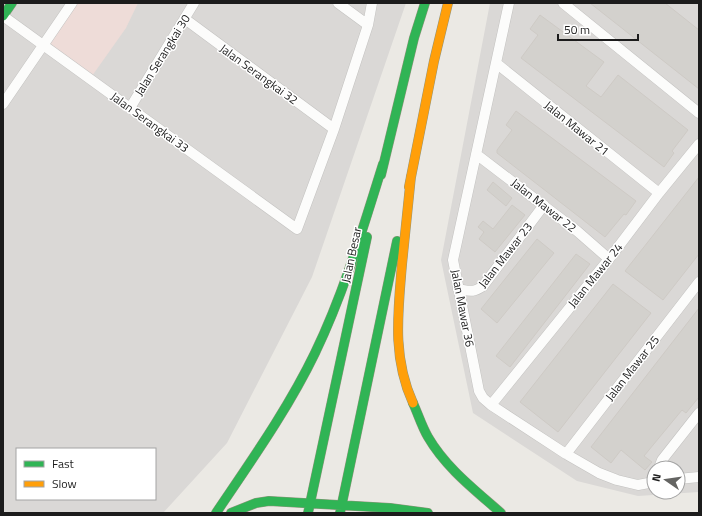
<svg xmlns="http://www.w3.org/2000/svg" width="702" height="516" viewBox="0 0 702 516" font-family="'Titillium Web',sans-serif">
<rect width="100%" height="100%" fill="#ebe9e4"/>
<path fill="#dad8d6" fill-rule="evenodd" d="M3 3H406L312 277 227 443 163 513H3ZM17 449H155V499H17Z
M490 3H699V492L638 496 577 481 473 413 441 260ZM654 468H678V492H654Z"/>
<path fill="#eedcd8" d="M67 3H138L126 28 92 76 42 39Z"/>
<path fill="#d3d1cd" stroke="#cecac5" d="M590 3H665L699 30V89Z
M540 15 604 62 586 86 601 97 618 75 688 130 672 151 674 153 664 167 521 58 538 35 530 29Z
M516 111 636 201 626 215 624 214 605 237 497 153V150L512 130 506 125Z
M699 177V254L663 300 625 271Z
M493 182 512 198 506 206 487 190Z
M512 205 525 215 495 252 479 239 484 232 478 227 483 221 493 229Z
M537 239 554 253 497 323 481 309Z
M576 254 590 264 510 367 496 356Z
M613 284 651 313 558 432 520 402Z
M699 308V397L686 413 682 410 644 456 652 462 645 470 621 450 611 463 591 447Z"/>
<g fill="none" stroke-linecap="round" stroke-linejoin="round">
<g stroke="#c3c2c0" stroke-width="11">
<path id="street" d="M338 3 368 25
M509 3 453 260 479 391 483 398 491 405 566 454 599 473 617 480 638 485 654 482
M563 3 699 113
M3 16 297 229 334 129 368 25 372 3
M185 19 334 129
M496 63 659 193
M3 104 72 3
M130 108 194 3
M476 154 577 231 609 259
M458 289C470 291 473 293 483 286L544 205
M491 405 609 259 659 193 699 144
M566 454 699 282
M659 468 662 460 699 413
M678 479 699 477"/>
</g>
<g stroke="#91947c" stroke-width="10">
<path id="fast" d="M3 16 12 3
M381 175 414 38 425 3
M413 403C418 414 422 427 428 437 446 468 475 490 501 513
M216 513C251 461 288 409 315 353 344 293 363 228 383 164
M231 513 256 503 269 501 390 508 428 513
M308 513 367 237
M340 513 397 241"/>
</g>
<g stroke="#91947c" stroke-width="10">
<path id="slow" d="M411 176C408 205 405 235 402 264 398 313 392 357 413 403
M409 187 434 61 448 3"/>
</g>
<use href="#street" stroke="#fcfcfb" stroke-width="10"/>
<use href="#fast" stroke="#30b455" stroke-width="9"/>
<use href="#slow" stroke="#ff9f0a" stroke-width="9"/>
</g>
<g text-anchor="middle" dominant-baseline="central" stroke-width="3" stroke-linejoin="round" paint-order="stroke">
<g font-size="12" fill="#1c1c1c" stroke="#fff">
<text transform="translate(162 55) rotate(-58)">Jalan Serangkai 30</text>
<text transform="translate(259 74) rotate(36)">Jalan Serangkai 32</text>
<text transform="translate(150 122) rotate(36)">Jalan Serangkai 33</text>
<text transform="translate(577 128) rotate(39)">Jalan Mawar 21</text>
<text transform="translate(544 205) rotate(38)">Jalan Mawar 22</text>
<text transform="translate(351 255) rotate(-78)">Jalan Besar</text>
<text transform="translate(505 255) rotate(-52)">Jalan Mawar 23</text>
<text transform="translate(595 275) rotate(-51)">Jalan Mawar 24</text>
<text transform="translate(463 308) rotate(79)">Jalan Mawar 36</text>
<text transform="translate(632 368) rotate(-52)">Jalan Mawar 25</text>
</g>
</g>
<rect width="702" height="516" fill="none" stroke="#1c1c1c" stroke-width="8"/>
<rect x="16" y="448" width="140" height="52" fill="#ffffff" stroke="#a4a4a4"/>
<rect x="24" y="461" width="20" height="6" fill="#30b455" stroke="#a4a4a4"/>
<text x="52" y="468" font-size="12" fill="#1c1c1c">Fast</text>
<rect x="24" y="481" width="20" height="6" fill="#ff9f0a" stroke="#a4a4a4"/>
<text x="52" y="488" font-size="12" fill="#1c1c1c">Slow</text>
<g transform="translate(666 480) rotate(283)"><circle r="19" fill="#ffffff" stroke="#a4a4a4"/>
<path d="M0-3L7 15L0 10L-7 15Z" fill="#646462"/>
<text y="-6" font-size="11" font-weight="bold" text-anchor="middle" fill="#1c1c1c">N</text>
</g>
<path d="M558 34v6h80v-6" fill="none" stroke="#1c1c1c" stroke-width="2"/>
<text x="564" y="34" font-size="12" fill="#1c1c1c" stroke="#ffffff" stroke-width="3" paint-order="stroke">50 m</text>
</svg>
